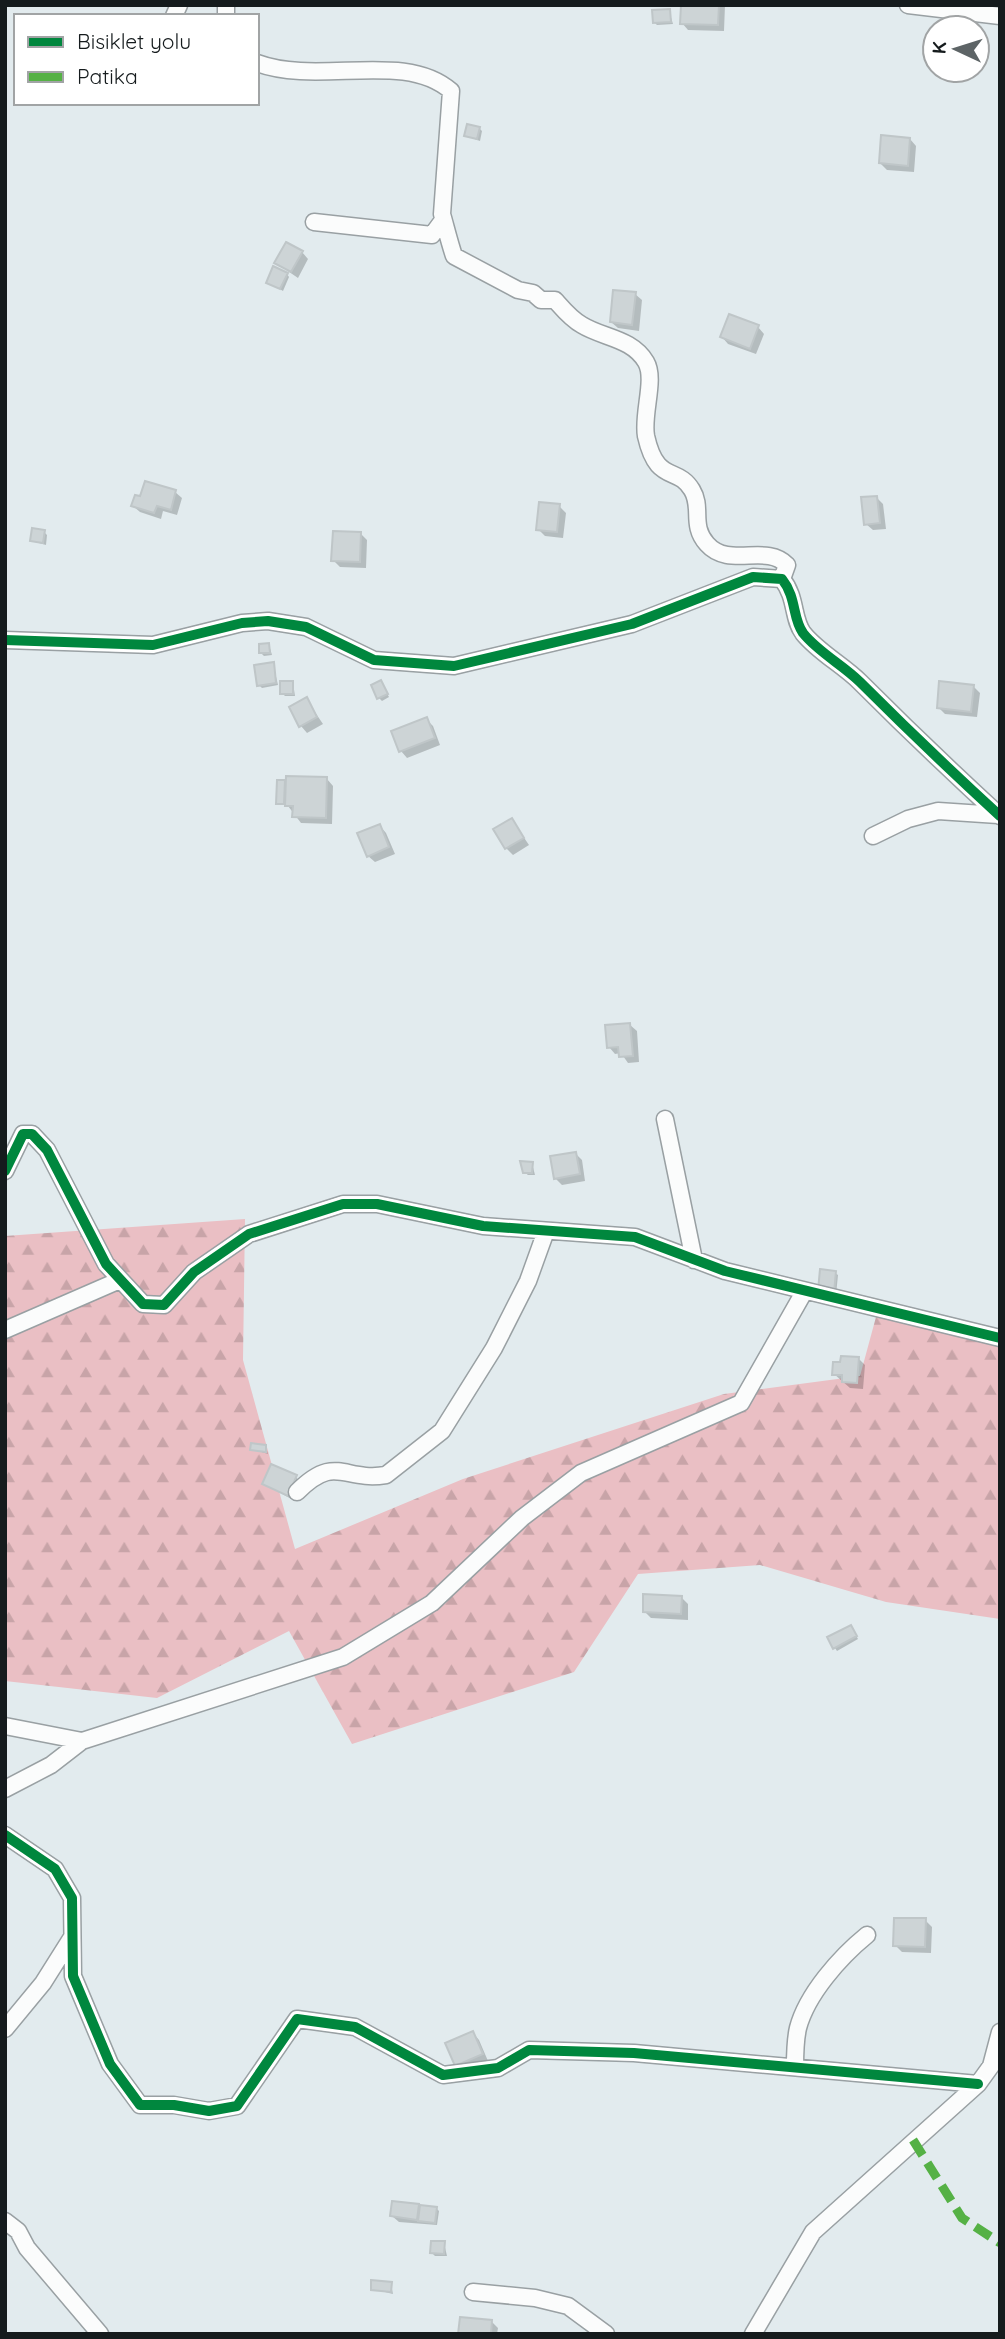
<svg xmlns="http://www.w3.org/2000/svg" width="1005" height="2339" viewBox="0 0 1005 2339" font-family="Quicksand,sans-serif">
<defs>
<pattern id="forest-firs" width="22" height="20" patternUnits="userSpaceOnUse" patternTransform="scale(1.75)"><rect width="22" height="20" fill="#eabfc4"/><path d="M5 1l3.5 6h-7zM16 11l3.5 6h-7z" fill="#c8a4a8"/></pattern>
</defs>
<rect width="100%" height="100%" fill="#e2ebee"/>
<path fill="url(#forest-firs)" d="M245 1219 243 1360 295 1549 463 1479 724 1394 860 1376 876 1317 1000 1345V1619L886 1602 760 1565 638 1574 574 1672 352 1744 289 1631 157 1698 5 1681V1236Z"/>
<path fill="#0003" d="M682 5H725L724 31 688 30 682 23Z
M669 11 673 24 657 25 654 22Z
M479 128 482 131 480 141 466 136Z
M910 139 916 146 914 172 887 170 880 163Z
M302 252 308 259 298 278 276 263Z
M287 274 289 277 283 291 268 282Z
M635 294 642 300 639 331 618 328 611 322Z
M758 327 764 334 756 354 728 344 722 337Z
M175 492 182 498 177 515 163 511 161 519 140 512 133 506Z
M876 497 883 504 886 529 873 530 866 524Z
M559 506 566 513 563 538 545 536 538 529Z
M44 532 47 535 46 545 32 541Z
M361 534 367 540 366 568 340 567 333 560Z
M269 645 272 655 264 656 261 653Z
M273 664 278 685 262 688 259 685Z
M381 682 389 697 382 701 379 698Z
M293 683 295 696H285L282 693Z
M973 686 980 693 977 717 945 714 938 707Z
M306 699 323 724 307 733 301 726Z
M426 719 433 726 440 745 407 758 401 751Z
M327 779 333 786 332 824 301 823 288 806 278 803 284 782 288 786Z
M512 820 529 845 513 855 506 848Z
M380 826 386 833 395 854 375 862 368 856Z
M630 1025 637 1031 639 1062 628 1063 621 1053 615 1054 609 1047Z
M575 1153 582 1160 585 1181 562 1185 555 1178Z
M532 1163 535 1175H528L524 1172Z
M835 1273 838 1275 836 1295 822 1294Z
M858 1358 865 1365 863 1389 850 1388 834 1374Z
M266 1447 268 1454 252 1449Z
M296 1477 302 1484 295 1501 264 1484Z
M682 1598 688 1604V1620L651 1618 645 1612Z
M853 1630 858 1639 837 1651 835 1648Z
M925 1920 932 1927 931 1953 902 1952 895 1945Z
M473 2033 479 2040 488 2061 464 2072 457 2065Z
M418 2206 421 2209 436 2208 439 2211 437 2225 399 2222 392 2216Z
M444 2243 447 2256H435L432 2253Z
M391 2284 393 2294 373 2289Z
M491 2321 498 2328 497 2334H460Z"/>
<path fill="#cdd4d6" stroke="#bfc6c8" stroke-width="2" d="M681 5H719L718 25 680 24Z
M670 9 671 22 653 23 652 10Z
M467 124 480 127 477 139 464 136Z
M881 135 910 138 908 166 879 163Z
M286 242 303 251 291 272 274 263Z
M273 266 288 273 280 289 266 283Z
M613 290 636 292 632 325 610 322Z
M729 314 759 325 750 349 720 337Z
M145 481 176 490 171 510 157 506 154 513 131 506 135 495 140 496Z
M877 496 880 523 864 525 861 497Z
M539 502 560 504 557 532 536 530Z
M32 528 45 530 43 543 30 541Z
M333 531 361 532 360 562 331 561Z
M269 643 270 653H259V644Z
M274 662 276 683 257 686 254 665Z
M381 680 388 694 377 699 371 685Z
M280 681H293V694H280Z
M939 681 974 685 971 712 937 708Z
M307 697 317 717 299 727 289 707Z
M427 717 435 738 399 752 391 731Z
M286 776 327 777 326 818 292 817 293 806H285Z
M277 780H285L284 804H276Z
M512 818 524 838 505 849 493 829Z
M380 824 389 847 367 857 357 833Z
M630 1023 633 1056 619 1057 618 1047 607 1048 605 1025Z
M576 1152 580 1174 554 1179 550 1156Z
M520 1161 533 1162 532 1173H523Z
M820 1269 836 1271 834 1293 818 1291Z
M841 1356 859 1357 857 1383 842 1382V1375H832L833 1362H840Z
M251 1443 266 1445V1452L250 1450Z
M271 1464 297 1475 288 1496 262 1484Z
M643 1594 682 1596 681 1614 643 1612Z
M851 1625 857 1636 833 1649 827 1637Z
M894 1918H926L925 1947 893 1946Z
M473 2031 483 2054 455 2066 445 2043Z
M392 2201 419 2204 417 2220 390 2216Z
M420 2205 437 2207 435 2223 418 2221Z
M431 2241H445L444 2254 430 2253Z
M371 2280 392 2282 391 2292 371 2290Z
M460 2317 492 2320 491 2334H458Z"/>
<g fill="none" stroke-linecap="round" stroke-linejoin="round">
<g stroke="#99a0a3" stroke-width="19">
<path id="minor" d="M908 5 1000 16
M174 16 179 5
M226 16V5
M257 63C319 86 404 50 451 91L442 214C446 228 449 241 454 256L518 290 533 293 541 300H555C563 309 571 319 582 325 603 338 632 338 646 362 656 379 642 414 646 436 657 485 677 465 692 490 703 508 690 525 707 544 729 569 766 543 787 565L782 579
M314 222 432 235 443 220
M5 640 153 645 242 623 268 621 306 627 374 660 454 666 632 624 753 577 782 579C797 598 792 618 803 633 818 652 843 665 860 682 906 728 952 772 1000 816
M873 836 908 819 938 811 998 815
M665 1119 694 1260
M5 1171 23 1134H32L47 1150 106 1264 143 1304 164 1305 194 1272 249 1234 343 1204H377L483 1226 635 1237 725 1271 1000 1338
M5 1330 120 1280
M297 1492C336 1453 343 1482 386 1475L442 1431 494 1348 528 1281 546 1231
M5 1726 82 1741
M5 1789 51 1765 82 1741 343 1657 432 1603 522 1518 581 1473 741 1403 804 1292
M5 1835 55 1869 72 1898 73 1976 110 2064 140 2105H174L209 2111 237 2106 297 2019 355 2027 443 2075 498 2068 529 2050 634 2053 978 2084
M5 2029 43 1983 72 1937
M795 2067C795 2054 795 2041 798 2028 807 1994 840 1957 867 1935
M5 2221 18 2231 27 2248 100 2334
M473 2292 535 2298 568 2306 606 2334
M753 2334 813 2232 978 2084 991 2066 1000 2032"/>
</g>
<use href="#minor" stroke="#fbfcfc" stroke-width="16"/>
<path stroke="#55b145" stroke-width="9" stroke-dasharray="18 9" stroke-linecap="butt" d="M913 2140 962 2218 1000 2243"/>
<g stroke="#fff" stroke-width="15">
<path id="cycleway" d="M5 640 153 645 242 623 268 621 306 627 374 660 454 666 632 624 753 577 782 579C797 598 792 618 803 633 818 652 843 665 860 682 906 728 952 772 1000 816
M5 1171 23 1134H32L47 1150 106 1264 143 1304 164 1305 194 1272 249 1234 343 1204H377L483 1226 635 1237 725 1271 1000 1338
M5 1835 55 1869 72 1898 73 1976 110 2064 140 2105H174L209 2111 237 2106 297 2019 355 2027 443 2075 498 2068 529 2050 634 2053 978 2084"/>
</g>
<use href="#cycleway" stroke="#00873e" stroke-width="10"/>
</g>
<rect width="1005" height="2339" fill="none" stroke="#151b1d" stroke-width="14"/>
<rect x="14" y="14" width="245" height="91" fill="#ffffff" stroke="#a1a4a5" stroke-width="2"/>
<rect x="28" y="37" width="35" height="10" fill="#00873e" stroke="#a1a4a5" stroke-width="2"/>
<text x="77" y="49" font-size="21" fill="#151b1d">Bisiklet yolu</text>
<rect x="28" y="72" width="35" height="10" fill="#55b145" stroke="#a1a4a5" stroke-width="2"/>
<text x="77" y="84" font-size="21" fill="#151b1d">Patika</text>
<g transform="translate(956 49) rotate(274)"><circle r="33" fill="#ffffff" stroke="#a1a4a5" stroke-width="2"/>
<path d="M0-5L12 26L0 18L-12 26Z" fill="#5d6466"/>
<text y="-10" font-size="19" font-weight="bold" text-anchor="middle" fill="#151b1d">K</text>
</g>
</svg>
